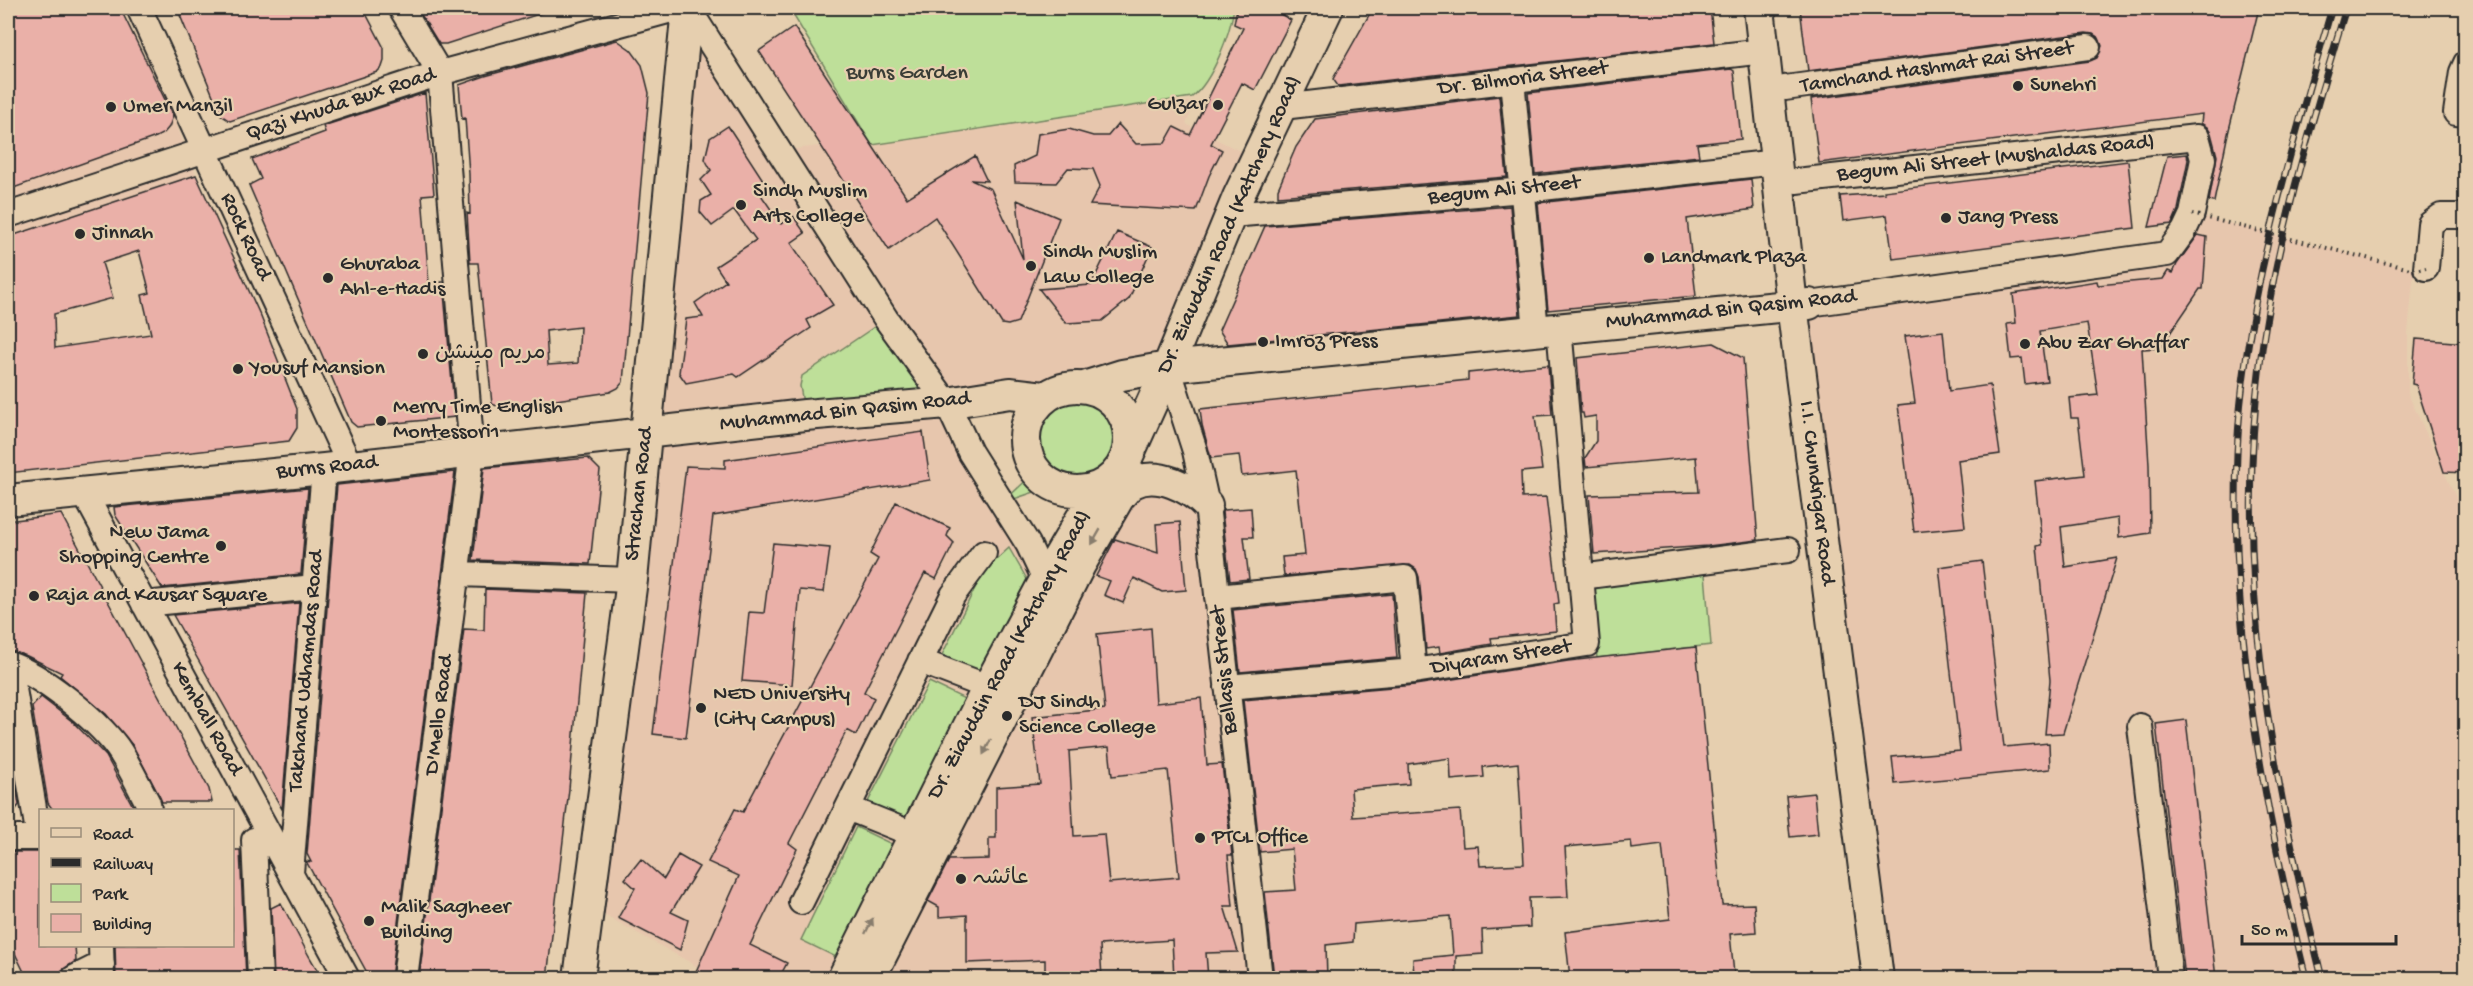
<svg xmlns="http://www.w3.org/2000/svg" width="2473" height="986" viewBox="0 0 2473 986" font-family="'Gochi Hand','Playpen Sans Arabic',sans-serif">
<rect width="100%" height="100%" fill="#e6cfaf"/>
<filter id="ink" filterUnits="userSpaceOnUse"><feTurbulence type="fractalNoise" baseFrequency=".0167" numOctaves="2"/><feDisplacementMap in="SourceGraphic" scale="12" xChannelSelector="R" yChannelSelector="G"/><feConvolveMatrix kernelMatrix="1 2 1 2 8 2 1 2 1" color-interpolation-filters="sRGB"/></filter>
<g filter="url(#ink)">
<path fill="#e7c6ad" d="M686 8 780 151 1177 100 1195 103 1186 124 1256 159 1168 367 1076 384 940 403 1045 580 1132 484 1198 496 1260 978H718L589 906Z
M173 116 196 175 8 237V190L164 133 172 123Z
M2192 214 2414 270 2408 333V394L2465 517V978H1894L1808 304 2167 254Z"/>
<path fill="#bedf99" stroke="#748562" stroke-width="1.5" d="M789 8H1234C1230 33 1213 81 1192 97L872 145Z
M886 319 940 403 805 415 800 386 802 376Z
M1077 385C1114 395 1128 407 1128 448L1082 491 1064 490 1052 486 1002 503 1035 472C1008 430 1032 393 1077 385Z
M1009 548 1028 581 983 673 942 655 983 572Z
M1705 574 1711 645 1597 658 1590 586Z
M929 682 969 701 910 822 868 802Z
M856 827 898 847 842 960 801 940Z"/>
<path fill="#eab0a8" stroke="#2b2b2b" stroke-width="1.5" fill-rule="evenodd" d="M8 8H120L173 116 169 127 164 133 156 137 8 190Z
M177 8H363L384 48V61L382 67 377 72 230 121 221 115Z
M417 8H547L548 11 446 44H439Z
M1237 8H1283L1280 14 1291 20 1255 90 1242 83 1211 144 1222 150 1209 176 1196 211 1090 205 1100 186 1093 169 1068 168 1056 183 1015 182 1014 166 1035 156 1038 134 1069 129 1093 136H1108L1118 124 1136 144 1165 143 1174 127 1190 135 1243 28 1234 24Z
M1373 8H1710L1714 43 1338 86 1333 79Z
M1800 8H2259L2227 138 2214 202 2209 201 2217 156 2211 133 2207 127 2201 123 2202 114 1819 163 1811 99 2090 61 2097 58 2102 46 2099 38 2093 34 2086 33 1808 71Z
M794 27 907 198 975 156 987 181 971 180 991 189 1023 259 1017 200 1059 218 1018 322 1008 325 1002 324 935 217 889 250 759 51Z
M617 40 631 50 642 65 649 93 623 382 618 388 610 392 502 408 492 404 478 263H470L467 213 470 214 469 174 465 118 462 119 459 85 485 76ZM580 327 578 363 548 365 546 331Z
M1731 69 1734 71 1741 139 1697 144 1699 156 1535 174 1528 93Z
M425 93 434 194 422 195 429 283 443 282 455 417 357 427 351 422 249 185 261 179 252 159 325 132 323 126Z
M1499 96 1507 177 1278 196V189L1296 147 1315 119Z
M728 126 767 186 759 192 781 224 793 216 805 233 791 243 833 305 807 320 811 328 738 377 734 374 686 383 679 373 686 319 703 317 695 303 726 281 716 266 756 240 734 210 712 226 700 212 701 201 711 195 701 180 711 170 705 159 710 138Z
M2187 154 2188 160 2178 210 2172 224 2149 227 2167 156Z
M2128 161 2135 228 1893 259 1887 215 1843 221 1840 196 1885 193 1884 191Z
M196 175 261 317 297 409V428L289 441 8 473V237ZM139 251 150 293 142 295 151 334 55 348 54 314 113 298 102 263Z
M1751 179 1754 209 1687 219 1696 296 1548 310 1538 203Z
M1510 206 1520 315 1228 344 1219 330 1265 226Z
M1117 232 1152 247 1129 299 1102 321 1066 323 1039 289 1091 285Z
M2198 235 2207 237 2203 289H2200L2160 348 2142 349 2149 465 2150 533 2119 538 2118 518 2061 527 2065 567 2117 558 2063 733 2045 734 2050 680 2037 546 2042 545 2035 481 2085 475 2078 418H2071L2069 398 2098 395 2087 323 2040 331 2047 381 2025 384 2022 358 2011 359 2007 324 2016 323 2013 294 2097 281 2098 285 2163 279 2168 271 2173 273 2177 264Z
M1943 331 1949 391 1990 385 2000 454 1958 460 1965 527 1914 532 1898 405 1915 403 1905 336Z
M2416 339 2466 343V473L2444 472 2416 385 2412 384Z
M1714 343 1743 358 1758 540 1708 546 1594 554 1589 495 1699 492 1696 457 1586 467 1585 458 1596 441V416L1584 418 1583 413H1581L1577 358Z
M1548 365 1552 415 1535 416 1542 470 1521 472 1522 498 1546 497 1559 603 1554 604 1556 631 1491 638 1492 644 1440 653 1439 647 1426 649 1419 577 1416 569 1410 565 1284 576 1282 557 1305 555 1296 470 1242 476 1239 455 1211 458 1202 425 1200 409 1468 380V373Z
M923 432 930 480 713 516 686 738 653 734 686 466 725 468V460Z
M588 458 600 470 590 564 473 560 484 468Z
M455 472 391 978H370L306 861 311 862 307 854 337 485Z
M308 488 301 574 162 588 115 515 114 507Z
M896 502 950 528 947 536 954 543 936 579 925 573 864 692 874 698 856 735 847 730 789 843 797 849 750 945 787 963 779 978H693L739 876 708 862 735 809 743 812 878 559 870 554Z
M1251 508 1253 537H1244L1249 579 1230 581 1222 512 1224 510Z
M61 514 209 789 212 802H162L133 746 106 714 60 676 62 673 27 656 8 650V521Z
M1180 522 1186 590 1162 592 1134 578 1123 603 1104 595 1110 581 1096 576 1115 539 1158 553 1156 524Z
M773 543 830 548 824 592 800 590 792 685 742 681 749 612 764 613Z
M1982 561 2004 747 2049 743 2050 769 1895 784 1892 757 1960 751 1939 567Z
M485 589 587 593 569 789 547 978H419L464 629 484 630Z
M1392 594 1397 658 1240 672 1233 610Z
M299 603 282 809 173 615Z
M1151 628 1156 703 1201 698 1207 765 1222 764 1232 855H1228L1233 906H1224L1238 952 1206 953 1208 978H1174L1172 940 1100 945 1102 978H1045V960L967 963V915L939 917V907L928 901 949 860 989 859V838H996V787L1040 784 1032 717 1105 709 1097 634ZM1109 747 1112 776 1168 770 1179 877 1109 883 1104 834 1074 836 1069 751Z
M1696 647 1722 905 1754 904 1756 932 1730 934 1734 974 1681 978 1679 974 1616 978H1570L1565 932 1670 919 1662 845 1632 849 1631 841 1565 847 1568 897 1529 898 1530 927 1482 930 1483 954 1456 956V978H1414L1413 959 1453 955 1450 916 1354 924 1353 942 1326 945 1327 978H1274L1265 892 1296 890 1292 849 1260 852 1243 700 1415 685 1568 661ZM1450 758 1451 780 1484 777 1483 767 1518 763 1524 864 1480 866 1478 846 1463 847 1460 810 1353 817 1351 789 1409 784 1408 764Z
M41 697 73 722 106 756 135 810H53L48 803 32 707Z
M2186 720 2216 978H2185L2156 724Z
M8 736 19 805 8 820Z
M1814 793 1818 834 1790 837 1786 796Z
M232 850H240L246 978H116L115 945H232Z
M8 852H40V945H75L76 961 62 970 60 978H27L8 939Z
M678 855 699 867 671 912 688 920 680 950 618 918 635 888 625 879 641 859 664 879Z
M281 903 309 956 322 978H274L271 908Z"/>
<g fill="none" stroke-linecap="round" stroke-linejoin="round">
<g stroke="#2b2b2b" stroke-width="28">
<path id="minor" d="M139 8 350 466
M401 8 440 73 472 452 405 978
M688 8 886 319 947 403 970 452 1028 544 1045 580
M2466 63 2462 72 2456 113 2466 114
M1512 80 1536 330
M1785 88 2088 47
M1282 107 1764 51
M1796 181 2197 137 2203 159 2192 214 2184 231 2167 254 1809 304
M8 215 440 73 679 8
M1231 215 1524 190 1777 162
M2426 268 2430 224 2441 216H2466
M1168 367 1195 451 1207 505 1260 978
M83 491 347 978
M458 574 632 580
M1581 577 1788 550
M1217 597 1405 578 1414 671 1587 644 1559 327
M144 604 314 587
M920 661 988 687
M8 664C41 674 96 719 117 747 129 764 138 785 148 803L149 810
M10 665 39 838
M1227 687 1414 671
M2140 726 2170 978
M848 808 915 835
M8 838H40
M254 840 260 978
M291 873 324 469
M801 902 953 595 984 553
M101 946 102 978
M74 978 102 964"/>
</g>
<g stroke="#2b2b2b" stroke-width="34">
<path id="major" d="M1759 8 1792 305 1878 978
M1087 386 1122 375 1168 367 1809 304
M1025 439a52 52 0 1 1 104 0a52 52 0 1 1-104 0Z
M1120 496C1124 492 1128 486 1133 483 1157 470 1191 488 1207 505
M8 500 324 469 805 415 947 403 1010 393 1044 397
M579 978 632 580 687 8
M843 978 988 687 1045 580 1092 500 1115 480 1127 458 1168 367 1238 197 1328 8
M870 978 1080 565 1132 475"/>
</g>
<use href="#minor" stroke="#e6cfaf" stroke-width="24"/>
<use href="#major" stroke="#e6cfaf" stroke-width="30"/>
<g stroke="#2b2b2b" stroke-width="7">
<path id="rail" d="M2306 978C2264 807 2230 631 2237 453 2244 301 2290 153 2332 8
M2322 978C2272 776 2233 574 2260 364 2275 242 2311 125 2346 8"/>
</g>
<use href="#rail" stroke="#e6cfaf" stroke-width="4.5" stroke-dasharray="14" stroke-linecap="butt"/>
<path stroke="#2b2b2b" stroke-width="4" stroke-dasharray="1.5 4.5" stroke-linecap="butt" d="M2192 214 2414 270 2426 268"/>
</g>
<defs><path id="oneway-solid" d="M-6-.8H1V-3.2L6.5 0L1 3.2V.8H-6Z" transform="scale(1.5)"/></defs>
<g fill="#887d6d">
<use href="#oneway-solid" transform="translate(1096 537) rotate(120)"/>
<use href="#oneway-solid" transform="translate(987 747) rotate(117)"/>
<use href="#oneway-solid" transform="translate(869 926) rotate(-64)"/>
</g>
</g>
<g fill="#2b2b2b" stroke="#e6cfaf" stroke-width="2">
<circle cx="2018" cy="86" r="6"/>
<circle cx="1218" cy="105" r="6"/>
<circle cx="111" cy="107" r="6"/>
<circle cx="741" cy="205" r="6"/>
<circle cx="1946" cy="218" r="6"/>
<circle cx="80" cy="234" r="6"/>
<circle cx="1649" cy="258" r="6"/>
<circle cx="1031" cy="266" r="6"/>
<circle cx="328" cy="278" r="6"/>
<circle cx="1263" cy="342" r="6"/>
<circle cx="2025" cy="344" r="6"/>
<circle cx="423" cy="354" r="6"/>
<circle cx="238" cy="369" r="6"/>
<circle cx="381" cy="421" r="6"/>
<circle cx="221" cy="546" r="6"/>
<circle cx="34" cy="596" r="6"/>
<circle cx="701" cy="708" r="6"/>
<circle cx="1007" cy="716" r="6"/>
<circle cx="1200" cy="838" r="6"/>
<circle cx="961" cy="879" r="6"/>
<circle cx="369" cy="921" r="6"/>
</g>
<g text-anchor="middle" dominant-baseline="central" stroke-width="4.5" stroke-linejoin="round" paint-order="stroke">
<g font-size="22" fill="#2b2b2b" stroke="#e6cfaf">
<text transform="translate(1937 68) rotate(-8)">Tamchand Hashmat Rai Street</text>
<text transform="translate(1523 79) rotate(-7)">Dr. Bilmoria Street</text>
<text transform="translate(341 105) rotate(-18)">Qazi Khuda Bux Road</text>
<text transform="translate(1996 159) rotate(-6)">Begum Ali Street (Mushaldas Road)</text>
<text transform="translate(1504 191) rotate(-6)">Begum Ali Street</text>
<text transform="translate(1230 225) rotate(-66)">Dr. Ziauddin Road (Katchery Road)</text>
<text transform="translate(245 237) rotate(65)">Rock Road</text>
<text transform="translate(1731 310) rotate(-6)">Muhammad Bin Qasim Road</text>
<text transform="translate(845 412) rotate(-6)">Muhammad Bin Qasim Road</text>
<text transform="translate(327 468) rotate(-6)">Burns Road</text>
<text transform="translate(1816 493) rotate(83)">I.I. Chundrigar Road</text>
<text transform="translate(640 494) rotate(-84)">Strachan Road</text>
<text transform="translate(1010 655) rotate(-62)">Dr. Ziauddin Road (Katchery Road)</text>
<text transform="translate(1501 658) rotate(-9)">Diyaram Street</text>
<text transform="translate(1225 670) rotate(-96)">Bellasis Street</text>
<text transform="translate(307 671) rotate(-85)">Takchand Udhamdas Road</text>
<text transform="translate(440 715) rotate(-83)">D'Mello Road</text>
<text transform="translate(206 719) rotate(61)">Kemball Road</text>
</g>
<g font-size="22" fill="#3a3d36" stroke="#e6cfaf">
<text x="907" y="74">Burns Garden</text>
</g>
<g font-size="22" fill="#2b2b2b" stroke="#e6cfaf" text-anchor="start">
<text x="2030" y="86">Sunehri</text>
<text x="1206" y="105" text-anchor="end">Gulzar</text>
<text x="123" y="107">Umer Manzil</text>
<text x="753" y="192">Sindh Muslim<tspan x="753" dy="25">Arts College</tspan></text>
<text x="1958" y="218">Jang Press</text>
<text x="92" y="234">Jinnah</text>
<text x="1043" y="253">Sindh Muslim<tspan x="1043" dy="25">Law College</tspan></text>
<text x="1661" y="258">Landmark Plaza</text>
<text x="340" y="265">Ghuraba<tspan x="340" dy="25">Ahl-e-Hadis</tspan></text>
<text x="1275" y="342">Imroz Press</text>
<text x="2037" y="344">Abu Zar Ghaffar</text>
<text x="435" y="354">مریم مینشن</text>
<text x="250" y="369">Yousuf Mansion</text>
<text x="393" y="408">Merry Time English<tspan x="393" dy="25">Montessori1</tspan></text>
<text x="209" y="533" text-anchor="end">New Jama<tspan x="209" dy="25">Shopping Centre</tspan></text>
<text x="46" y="596">Raja and Kausar Square</text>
<text x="713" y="695">NED University<tspan x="713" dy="25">(City Campus)</tspan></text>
<text x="1019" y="703">DJ Sindh<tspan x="1019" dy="25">Science College</tspan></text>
<text x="1212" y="838">PTCL Office</text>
<text x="973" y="879">عائشہ</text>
<text x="381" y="908">Malik Sagheer<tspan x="381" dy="25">Building</tspan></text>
</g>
</g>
<rect width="2473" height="986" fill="none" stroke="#e6cfaf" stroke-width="30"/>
<rect x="15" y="15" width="2443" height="956" fill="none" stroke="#2b2b2b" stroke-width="2" filter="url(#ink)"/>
<rect x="39" y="809" width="195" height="138" fill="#e6cfaf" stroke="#9b8d7a" stroke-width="1.5"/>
<rect x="51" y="828" width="30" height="9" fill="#e6cfaf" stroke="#9b8d7a" stroke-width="1.5"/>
<text x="93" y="839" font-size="18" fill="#2b2b2b">Road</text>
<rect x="51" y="858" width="30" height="9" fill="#2b2b2b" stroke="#9b8d7a" stroke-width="1.5"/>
<text x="93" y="869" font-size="18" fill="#2b2b2b">Railway</text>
<rect x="51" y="884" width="30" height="18" fill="#bedf99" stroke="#9b8d7a" stroke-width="1.5"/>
<text x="93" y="899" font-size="18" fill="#2b2b2b">Park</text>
<rect x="51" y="914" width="30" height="18" fill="#eab0a8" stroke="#9b8d7a" stroke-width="1.5"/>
<text x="93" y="929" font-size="18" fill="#2b2b2b">Building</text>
<path d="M2242 935v9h154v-9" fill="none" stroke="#2b2b2b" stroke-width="3"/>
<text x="2251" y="935" font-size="18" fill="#2b2b2b" stroke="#e6cfaf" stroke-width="4.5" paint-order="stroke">50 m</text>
</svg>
